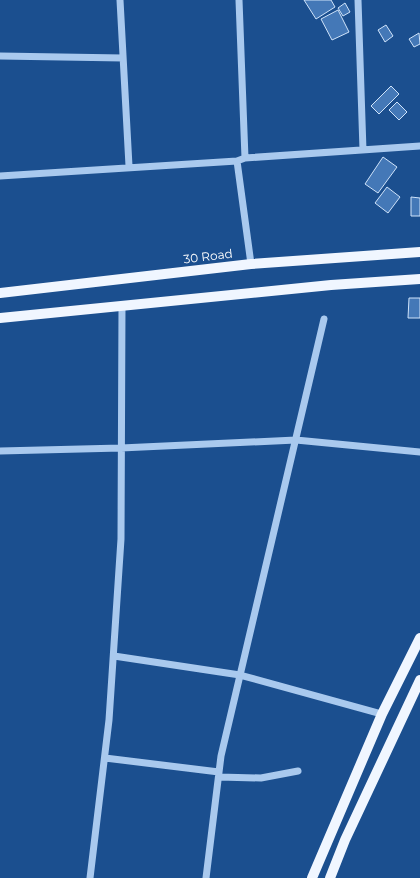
<svg xmlns="http://www.w3.org/2000/svg" width="420" height="878" viewBox="0 0 420 878" font-family="Montserrat,sans-serif">
<rect width="100%" height="100%" fill="#1b4f8f"/>
<path fill="#4478b7" stroke="#cfe3fa" d="M304 0H331L335 7 316 19Z
M345 3 350 12 343 16 338 8Z
M338 10 349 32 332 40 321 19Z
M386 25 393 36 385 42 378 30Z
M419 33 420 44 414 47 409 39Z
M391 86 399 94 379 114 371 106Z
M397 102 407 112 399 120 389 110Z
M383 157 397 167 378 193 365 184Z
M387 187 400 197 388 213 375 203Z
M411 197 420 198V216H411Z
M409 298H420V318H408Z"/>
<g fill="none" stroke-linecap="round" stroke-linejoin="round">
<path stroke="#a9c9ee" stroke-width="7" d="M120 0 129 166
M239 0 245 158
M358 0 363 150
M0 56 123 58
M237 161 251 264
M0 176 237 161 245 158 420 146
M0 451 121 448 296 440 420 452
M114 656 240 675 382 714
M105 758 219 772
M219 777 261 778 298 771
M90 878 109 720 121 539 122 306
M206 878 221 756 324 319"/>
<path stroke="#f0f6ff" stroke-width="10" d="M0 293 251 264 420 252
M0 318 331 285 420 279
M312 878 382 714 420 638
M330 878 345 840 420 680"/>
</g>
<g text-anchor="middle" dominant-baseline="central" stroke-width="4" stroke-linejoin="round" paint-order="stroke">
<g font-size="12" fill="#fff" stroke="#1b4f8f">
<text transform="translate(208 256) rotate(-7)">30 Road</text>
</g>
</g>
</svg>
